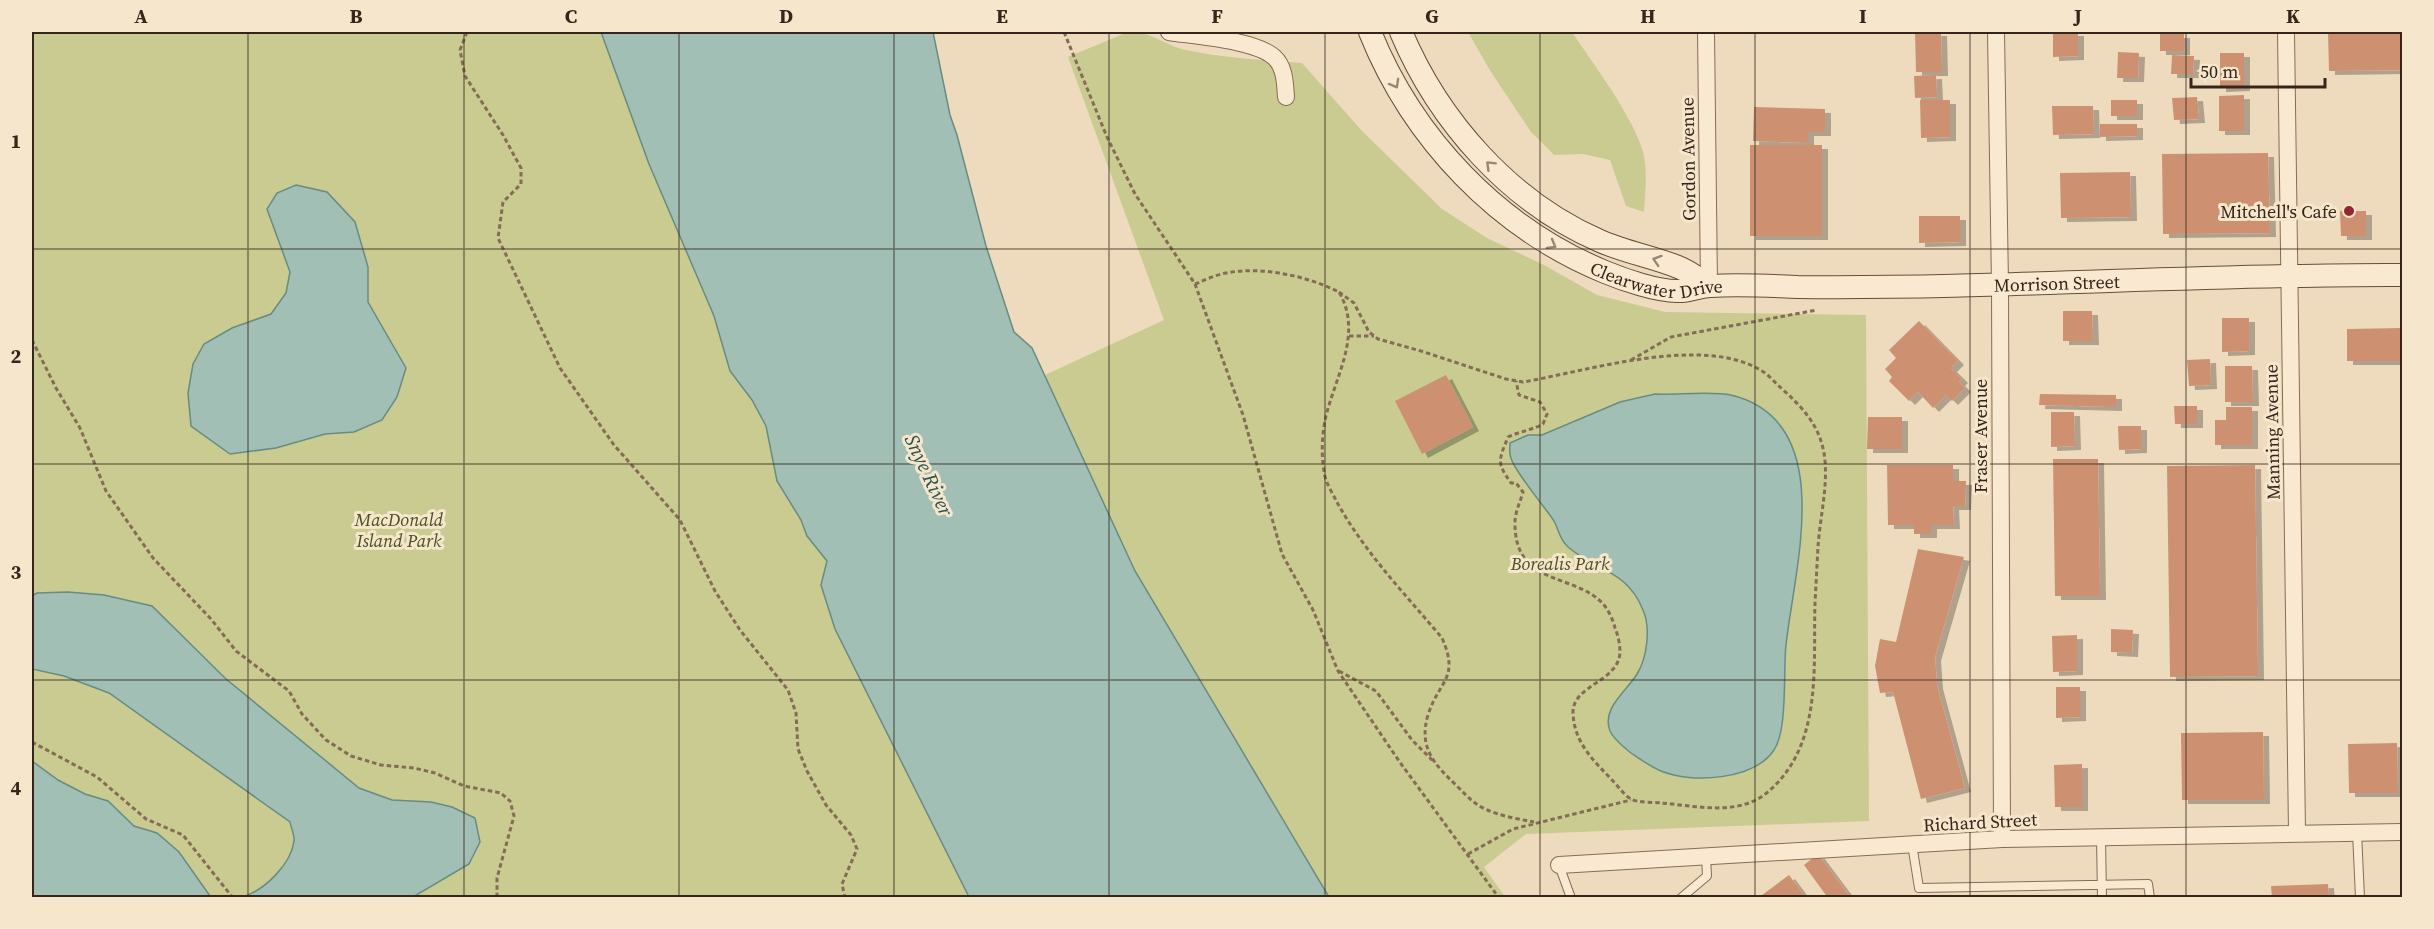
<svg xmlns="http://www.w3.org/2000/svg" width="2434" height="929" viewBox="0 0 2434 929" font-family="'Source Serif 4',serif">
<defs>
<filter id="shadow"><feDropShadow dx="6" dy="4" stdDeviation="0" flood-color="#0004"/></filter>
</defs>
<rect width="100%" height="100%" fill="#eedbbd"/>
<path fill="#c9cb91" d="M32 32H601L649 164 714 316 730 371 752 400 766 426 777 481 801 520 807 536 827 561 821 585 835 629 969 897H32Z
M1128 32C1154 32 1163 45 1186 50 1224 58 1263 60 1302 63L1362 131 1442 209 1487 238 1544 265 1597 295 1665 312 1866 315 1869 821 1526 834 1484 867 1505 897H1329L1135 571 1045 375 1164 320 1068 57Z
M1468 32H1572C1593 64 1633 116 1643 152 1648 171 1645 193 1644 212L1626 206 1610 160 1583 154 1554 155 1531 132 1491 72Z"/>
<path fill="#a1bfb4" stroke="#688c81" stroke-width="1.5" d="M601 32H933L950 115 957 135 986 246 1014 332 1032 348 1135 571 1329 897H969L835 629 821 585 827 561 807 536 801 520 777 481 766 426 752 400 730 371 714 316 649 164Z
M296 185 327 192 355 222 368 267V302L406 368 397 397 382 420 354 432 325 434 276 448 230 454 191 426 188 393 193 364 204 344 232 328 271 314 286 293 290 272 267 209 277 193Z
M1655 394C1674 395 1713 391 1731 395 1839 421 1794 569 1786 645 1783 671 1788 729 1774 750 1754 780 1692 784 1661 771 1651 767 1640 759 1631 753 1624 747 1614 740 1610 731 1601 708 1627 691 1637 674 1647 658 1651 628 1643 610 1627 570 1596 571 1568 547 1559 539 1559 530 1554 521 1545 507 1514 471 1511 458 1509 454 1510 448 1510 443L1528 435H1542L1620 402Z
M68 592 104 595 152 606 226 679 359 788 392 800 431 802 452 807 475 818 480 842 469 864 413 897H243C264 890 291 865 294 841 295 836 291 828 290 822L109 693 64 676 32 669V596L37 593Z
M32 761 58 780 85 794 108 801 134 826 157 833 179 852 210 896 215 897H32Z"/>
<path fill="#cd9172" filter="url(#shadow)" d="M1915 32H1941L1942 72H1916Z
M2053 32H2078V56L2053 57Z
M2328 32H2402V70L2329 71Z
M2160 34H2184V51H2160Z
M2118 52 2139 53 2138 78H2117Z
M2220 53H2244V87L2220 88Z
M2172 55 2194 56 2193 74H2171Z
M1936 75 1937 97 1915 98 1914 76Z
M2244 95V131H2219V96Z
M2197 97 2199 119 2174 120 2172 98Z
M1920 100H1950V137L1921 138Z
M2111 100H2137V116H2111Z
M2052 106H2093L2094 134 2053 135Z
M1754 107 1825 109V132H1808V143L1753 141Z
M2100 124H2137V136L2100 137Z
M1750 145H1822V236H1750Z
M2268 153 2270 233 2163 234 2162 154Z
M2130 172 2131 217 2061 218 2060 173Z
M2340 211H2366V236H2341Z
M1919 216H1960V242L1919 243Z
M2063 311H2092L2093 341H2063Z
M2222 318H2249V351L2222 352Z
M1919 321 1958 361 1951 368 1962 379 1959 382 1965 388 1952 401 1946 395 1933 408 1918 392 1909 401 1889 381 1892 377 1885 369 1896 358 1889 350Z
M2402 328V361H2347V329Z
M2210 359 2211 385 2189 386 2187 360Z
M2225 366H2252L2253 402H2225Z
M1446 375 1473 427 1422 454 1395 401Z
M2040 394 2116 395V407L2039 405Z
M2174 406H2197V424H2175Z
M2226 407H2252V445H2215V420H2226Z
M2051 412H2074L2075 446 2051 447Z
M1868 417H1902V449H1867Z
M2118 426H2141V449L2119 450Z
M2053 459H2098L2100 596H2055Z
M1887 465H1953V481H1966L1965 506H1953L1954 525H1931V534H1914V525H1888Z
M2255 465 2258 676 2170 677 2167 466Z
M1918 549 1964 557 1935 657 1937 685 1965 788 1921 799 1893 692 1880 693 1875 666 1880 639 1896 642Z
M2111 629 2133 630 2132 653 2111 652Z
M2077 635V671L2053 672 2052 636Z
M2056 687H2080V717L2056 718Z
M2263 732 2264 800H2182L2181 733Z
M2397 743 2398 793H2349L2348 744Z
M2082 764V807H2055L2054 765Z
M1818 854 1851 898H1828L1804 865Z
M1789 875 1806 898H1758Z
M2328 884 2329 898H2272L2271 886Z"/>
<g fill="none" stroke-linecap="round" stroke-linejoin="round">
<g stroke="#866c56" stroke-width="10">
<path id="service" d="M2357 832 2360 898
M2101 837 2102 898
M1912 844 1919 888 2148 884 2150 898
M1559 865 1571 898
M1681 898 1707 876 1706 857"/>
</g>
<g stroke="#866c56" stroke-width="18">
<path id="minor" d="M1169 32C1195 36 1255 40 1274 57 1285 67 1285 83 1286 97
M1706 32 1709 286
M1996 32 2000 285 2002 839
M2286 32 2297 832
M1559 865 2002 839 2402 832"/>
</g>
<g stroke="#674d39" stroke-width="24">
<g id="secondary">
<path id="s1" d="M1370 32C1413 139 1498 228 1605 272 1624 280 1657 291 1677 291 1688 292 1700 286 1711 286 1740 284 1769 286 1798 287 1999 289 2201 274 2402 275"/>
<path d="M1401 32C1439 122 1510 202 1600 241 1625 252 1653 257 1678 267 1689 271 1699 279 1709 286"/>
</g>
</g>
<path stroke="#866c56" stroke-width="3" stroke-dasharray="4.5 3" stroke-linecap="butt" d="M467 32 460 50 465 76 503 135 521 168V184L503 202 498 238 560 368 614 445 680 520 715 591 740 630 788 690 796 713 798 749 807 771 826 805 851 835 857 849 842 884 845 898
M1064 32 1107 137 1135 194 1195 284 1243 415 1282 554 1313 610 1338 671 1399 761 1499 898
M1195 284C1205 280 1215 275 1226 273 1262 266 1307 276 1339 292 1363 333 1336 375 1326 416 1322 433 1321 453 1324 471 1325 482 1333 494 1338 504 1366 554 1406 595 1442 638 1460 679 1439 680 1428 715 1418 748 1435 765 1457 786 1466 795 1474 804 1485 809 1500 816 1518 819 1534 822
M1339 292 1354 303 1369 332 1378 339 1421 351 1506 379 1523 382C1588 371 1703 334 1762 371 1769 375 1774 382 1780 387 1801 406 1819 424 1824 453 1829 483 1820 516 1818 547 1817 565 1816 584 1815 603 1813 666 1823 744 1769 791 1740 817 1697 806 1661 803 1653 802 1638 803 1631 799 1624 795 1618 786 1613 781 1594 761 1574 743 1573 713 1572 685 1619 682 1620 652 1620 644 1618 635 1615 628 1613 620 1609 611 1604 605 1576 572 1514 588 1515 522 1515 512 1520 503 1523 492L1516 483H1511C1496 462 1499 460 1508 437 1521 431 1532 430 1543 424L1547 414 1540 402 1519 395 1516 381
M1349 336H1374
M32 340 56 388 80 428 106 491 153 558 211 619 236 651 289 691 302 714 326 740 351 756 381 765 414 768 435 773 464 786 501 793 510 801 514 816 497 878V898
M1631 360 1671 337 1817 310
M1339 671 1376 691 1412 740 1432 760
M32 742 97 777 146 819 183 835 233 898
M1468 854 1513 829 1631 800"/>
<use href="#service" stroke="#f9e9d0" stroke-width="8"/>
<use href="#minor" stroke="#f9e9d0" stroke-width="16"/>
<use href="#secondary" stroke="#f9e9d0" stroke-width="22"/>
</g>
<defs><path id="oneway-chevron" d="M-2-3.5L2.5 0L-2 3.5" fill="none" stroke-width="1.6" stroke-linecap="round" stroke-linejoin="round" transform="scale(1.5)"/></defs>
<g stroke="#978776">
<use href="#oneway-chevron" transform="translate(1395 84) rotate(61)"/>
<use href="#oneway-chevron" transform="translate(1490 165) rotate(-135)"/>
<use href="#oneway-chevron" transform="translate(1552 245) rotate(30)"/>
<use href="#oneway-chevron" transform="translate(1657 260) rotate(-162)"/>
</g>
<path fill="none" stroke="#35251b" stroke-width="1.5" stroke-opacity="0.55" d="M248 32V898M464 32V898M679 32V898M894 32V898M1109 32V898M1325 32V898M1540 32V898M1755 32V898M1970 32V898M2186 32V898M32 249H2402M32 464H2402M32 680H2402"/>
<circle fill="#95262f" stroke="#f5e6cc" stroke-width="2" cx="2349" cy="211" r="6"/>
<g text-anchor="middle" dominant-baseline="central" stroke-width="6" stroke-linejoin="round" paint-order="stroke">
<g font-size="18" fill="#35251b" stroke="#f5e6cc">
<text transform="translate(1688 159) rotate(-91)">Gordon Avenue</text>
<text stroke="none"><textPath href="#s1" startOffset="398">Clearwater Drive</textPath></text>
<text stroke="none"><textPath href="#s1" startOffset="800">Morrison Street</textPath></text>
<text transform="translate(2272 432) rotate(-91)">Manning Avenue</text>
<text transform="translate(1980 436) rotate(-90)">Fraser Avenue</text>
<text transform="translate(1980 822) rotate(-3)">Richard Street</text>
</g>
<g font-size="18" fill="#35251b" stroke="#f5e6cc" text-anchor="end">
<text x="2337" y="211">Mitchell's Cafe</text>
</g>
<g font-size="18" font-style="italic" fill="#495121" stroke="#f5e6cc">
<text x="399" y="519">MacDonald<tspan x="399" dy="21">Island Park</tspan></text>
<text x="1560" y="563">Borealis Park</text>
</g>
<g font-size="20" font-style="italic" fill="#2a554f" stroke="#f5e6cc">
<text transform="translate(929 475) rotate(65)">Snye River</text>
</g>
</g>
<rect width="2434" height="929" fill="none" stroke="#f5e6cc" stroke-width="66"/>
<path d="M2191 78v9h134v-9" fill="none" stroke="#35251b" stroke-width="3"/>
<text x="2200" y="78" font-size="18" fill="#35251b" stroke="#f5e6cc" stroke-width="4.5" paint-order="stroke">50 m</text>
<rect x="33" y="33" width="2368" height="863" fill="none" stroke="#35251b" stroke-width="2"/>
<g font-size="20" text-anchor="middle" font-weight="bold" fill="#35251b">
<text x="141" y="23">A</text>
<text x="356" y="23">B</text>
<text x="571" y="23">C</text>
<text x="786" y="23">D</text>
<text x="1002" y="23">E</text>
<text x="1217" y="23">F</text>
<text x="1432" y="23">G</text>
<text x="1648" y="23">H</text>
<text x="1863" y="23">I</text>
<text x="2078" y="23">J</text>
<text x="2293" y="23">K</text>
<text x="16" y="148">1</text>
<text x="16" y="363">2</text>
<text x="16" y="579">3</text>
<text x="16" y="795">4</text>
</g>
</svg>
